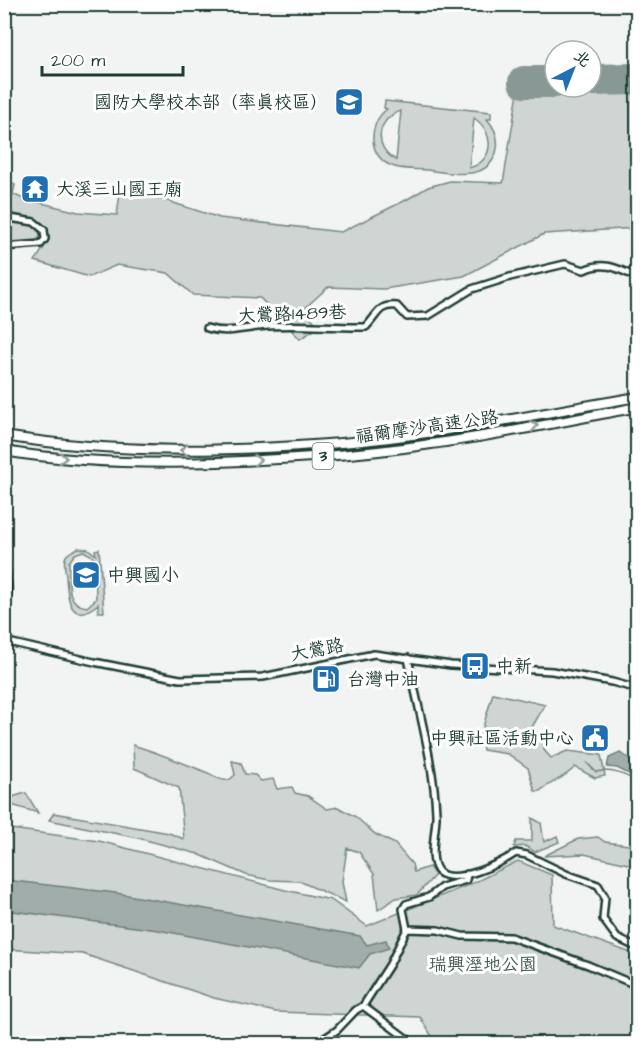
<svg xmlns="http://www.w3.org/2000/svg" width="642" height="1048" viewBox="0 0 642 1048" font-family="'Architects Daughter','LXGW WenKai TC',sans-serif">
<rect width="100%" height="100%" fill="#f2f3f3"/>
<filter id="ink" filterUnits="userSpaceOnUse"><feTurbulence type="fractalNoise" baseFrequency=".0167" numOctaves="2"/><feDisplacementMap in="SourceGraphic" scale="12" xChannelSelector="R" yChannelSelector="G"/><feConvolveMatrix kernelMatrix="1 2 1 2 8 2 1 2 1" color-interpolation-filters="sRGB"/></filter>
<g filter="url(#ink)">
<path fill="#ced5d3" stroke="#768984" stroke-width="1.5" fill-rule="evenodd" d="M518 92H637V228L544 234 464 276 384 289 328 287 304 309 319 327 300 339 260 298 193 295 168 273 117 265 89 277 35 261 49 240 48 228 36 219 5 213 4 181 15 185 13 194 21 198 78 212 117 215 121 186 220 218 341 232 406 200 428 187 450 181 503 183Z
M385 101 491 112V119H487C495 128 499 137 497 149 490 183 451 173 427 170 417 169 405 170 395 167 367 159 367 124 387 109L384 108ZM401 111 396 160C372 147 377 118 401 111ZM474 118C495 132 495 161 469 168Z
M4 221 34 225 41 235 37 241 5 242Z
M78 548 88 549 96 555 95 550 99 549 104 612H98V604C69 628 67 596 66 575 65 570 63 561 66 556 69 552 74 550 78 548ZM83 551 91 555 95 560 96 599 87 607C64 605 70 580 69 562L75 554Z
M493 693 545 705 532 727 545 741 544 750 551 758 567 751 601 755 605 776 595 778 575 767C565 778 551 782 540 791H535L528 768 508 754 483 750 481 734Z
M133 745C159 753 183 763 208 773 217 777 220 781 229 780L235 775 232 761 241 763 245 774 255 775 261 781 273 779 277 789 292 787 295 793 308 796 327 809 338 807 356 817 375 834 395 844 412 864 414 872 429 867 435 875 417 895 396 898 378 910 374 874 359 852 347 848 342 882 346 902 299 881 269 880 246 875 198 854 138 838 49 820 54 813 169 833 184 839 179 788 134 768Z
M26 793 38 813 5 803V799Z
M532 818 541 823 544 842 557 836 559 842 535 852 525 846 514 847 516 841H532Z
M4 828 99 841 285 890 331 900 367 926 473 883 518 861 552 875 553 925 637 955V1043H436L420 1017 276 1012 214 998 83 954 5 949Z
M598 837 605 842 637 846V866L584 854 544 856 578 839Z"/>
<path fill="#a1adaa" stroke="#6d807b" stroke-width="1.5" d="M620 753 629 758 637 778 617 768 607 767 609 758Z
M5 880 116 893 360 936 367 945 386 940 389 948 370 954 359 968 158 930 5 910Z"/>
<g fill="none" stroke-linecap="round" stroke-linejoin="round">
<path stroke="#6d807b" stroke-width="1.5" d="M587 763 596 772C610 769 628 774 638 784"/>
<path stroke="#889894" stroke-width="32" d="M591 80 638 79
M524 82H555"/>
<g stroke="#1f3d34" stroke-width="10">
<path id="minor" d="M4 217 34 222 44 230 45 239 41 244 4 247
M207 328C225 334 239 329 258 327 293 323 331 328 366 327 378 315 378 304 397 306L407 317 428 316 472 289 510 277 565 264 584 270C604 260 619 269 638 278
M4 549 8 589 4 624
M4 641 94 662 180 679 263 677 374 654 451 665 552 671 612 682 638 689
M408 658C418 708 434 763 436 813 437 829 427 860 439 872 454 886 501 863 516 853L527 855 566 874 598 885 605 897 603 919 617 938 638 948
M407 929 438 930 462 936 511 937 588 965 638 986
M363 1006 414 1044
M316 1044 337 1030 356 1010 363 1006 390 964 407 929 403 909 406 904 429 897 442 887 466 880 467 874"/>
</g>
<g stroke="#1f3d34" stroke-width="12">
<path id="highway" d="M4 436C115 454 229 452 341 443 440 435 539 413 638 397
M4 451C75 463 147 464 218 462 289 459 361 455 431 444 500 435 569 420 638 407"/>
</g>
<use href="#minor" stroke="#fff" stroke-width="5"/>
<use href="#highway" stroke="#fff" stroke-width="8"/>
</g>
<defs><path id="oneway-chevron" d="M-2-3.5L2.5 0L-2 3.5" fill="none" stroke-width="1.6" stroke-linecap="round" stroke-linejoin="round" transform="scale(1.5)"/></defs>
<g stroke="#8f9e9a">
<use href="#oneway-chevron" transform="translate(534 426) rotate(-10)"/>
<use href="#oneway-chevron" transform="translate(184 450) rotate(179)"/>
<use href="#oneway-chevron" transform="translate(63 458) rotate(4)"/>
<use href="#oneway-chevron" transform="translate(257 460) rotate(-3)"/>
</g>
</g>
<defs>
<g id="university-square" transform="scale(1.5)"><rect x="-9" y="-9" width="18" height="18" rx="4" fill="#1f6fb2" stroke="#fff"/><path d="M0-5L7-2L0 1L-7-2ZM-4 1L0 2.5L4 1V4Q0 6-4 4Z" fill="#fff"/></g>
<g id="temple-square" transform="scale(1.5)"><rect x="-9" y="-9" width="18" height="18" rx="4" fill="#1f6fb2" stroke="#fff"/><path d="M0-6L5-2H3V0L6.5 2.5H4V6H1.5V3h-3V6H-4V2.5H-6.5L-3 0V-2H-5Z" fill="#fff"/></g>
<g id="school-square" transform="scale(1.5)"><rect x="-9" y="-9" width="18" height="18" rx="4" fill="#1f6fb2" stroke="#fff"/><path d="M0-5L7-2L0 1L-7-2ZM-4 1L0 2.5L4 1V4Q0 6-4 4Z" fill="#fff"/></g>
<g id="bus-square" transform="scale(1.5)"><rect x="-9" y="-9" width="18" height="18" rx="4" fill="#1f6fb2" stroke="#fff"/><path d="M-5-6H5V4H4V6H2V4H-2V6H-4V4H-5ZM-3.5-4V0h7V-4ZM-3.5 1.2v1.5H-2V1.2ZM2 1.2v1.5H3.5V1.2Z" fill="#fff"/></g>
<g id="fuel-square" transform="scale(1.5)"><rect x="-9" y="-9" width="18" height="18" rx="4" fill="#1f6fb2" stroke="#fff"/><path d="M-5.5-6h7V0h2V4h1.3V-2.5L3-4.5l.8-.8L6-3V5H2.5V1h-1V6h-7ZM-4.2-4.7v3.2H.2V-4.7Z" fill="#fff"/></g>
<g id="civic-square" transform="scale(1.5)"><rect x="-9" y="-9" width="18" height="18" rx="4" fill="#1f6fb2" stroke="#fff"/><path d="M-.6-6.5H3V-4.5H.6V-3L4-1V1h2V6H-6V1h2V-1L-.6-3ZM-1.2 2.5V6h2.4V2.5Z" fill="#fff"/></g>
</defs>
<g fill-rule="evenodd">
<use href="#university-square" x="349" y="102"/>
<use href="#temple-square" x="35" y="189"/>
<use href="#school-square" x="86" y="575"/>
<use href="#bus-square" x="475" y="666"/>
<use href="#fuel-square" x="326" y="679"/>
<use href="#civic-square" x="595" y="738"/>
</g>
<g text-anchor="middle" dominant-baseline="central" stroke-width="6" stroke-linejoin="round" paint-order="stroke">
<rect fill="#fff" stroke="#627771" stroke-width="1.5" x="312.5" y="443" width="21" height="26" rx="4.5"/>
<g font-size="16" font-weight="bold" fill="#1f3d34">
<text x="323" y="456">3</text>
</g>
<g font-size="18" fill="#1f3d34" stroke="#fff" text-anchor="start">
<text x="328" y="102" text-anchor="end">國防大學校本部（率真校區）</text>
<text x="56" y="189">大溪三山國王廟</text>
<text x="107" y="575">中興國小</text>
<text x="496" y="666">中新</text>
<text x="347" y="679">台灣中油</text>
<text x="574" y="738" text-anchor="end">中興社區活動中心</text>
</g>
<g font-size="18" fill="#1f3d34" stroke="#fff">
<text transform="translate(292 314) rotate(-2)">大鶯路1489巷</text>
<text transform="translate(427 427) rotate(-8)">福爾摩沙高速公路</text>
<text transform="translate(317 650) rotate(-11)">大鶯路</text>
</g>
<g font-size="18" fill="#425b54" stroke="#fff">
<text x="483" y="964">瑞興溼地公園</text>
</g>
</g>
<rect width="642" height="1048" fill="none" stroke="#fff" stroke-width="24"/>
<rect x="12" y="12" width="618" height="1024" fill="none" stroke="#1f3d34" stroke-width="2" filter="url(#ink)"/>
<g transform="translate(573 69) rotate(42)"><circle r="28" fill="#ffffff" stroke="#a5b1ae" stroke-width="1.5"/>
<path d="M0-4.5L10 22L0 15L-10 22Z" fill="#1f6fb2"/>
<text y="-9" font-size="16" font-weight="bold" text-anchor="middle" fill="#1f3d34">北</text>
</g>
<path d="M42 66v9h141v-9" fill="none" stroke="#1f3d34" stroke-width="3"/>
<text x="51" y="66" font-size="18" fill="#1f3d34" stroke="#ffffff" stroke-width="4.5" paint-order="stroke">200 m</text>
</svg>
